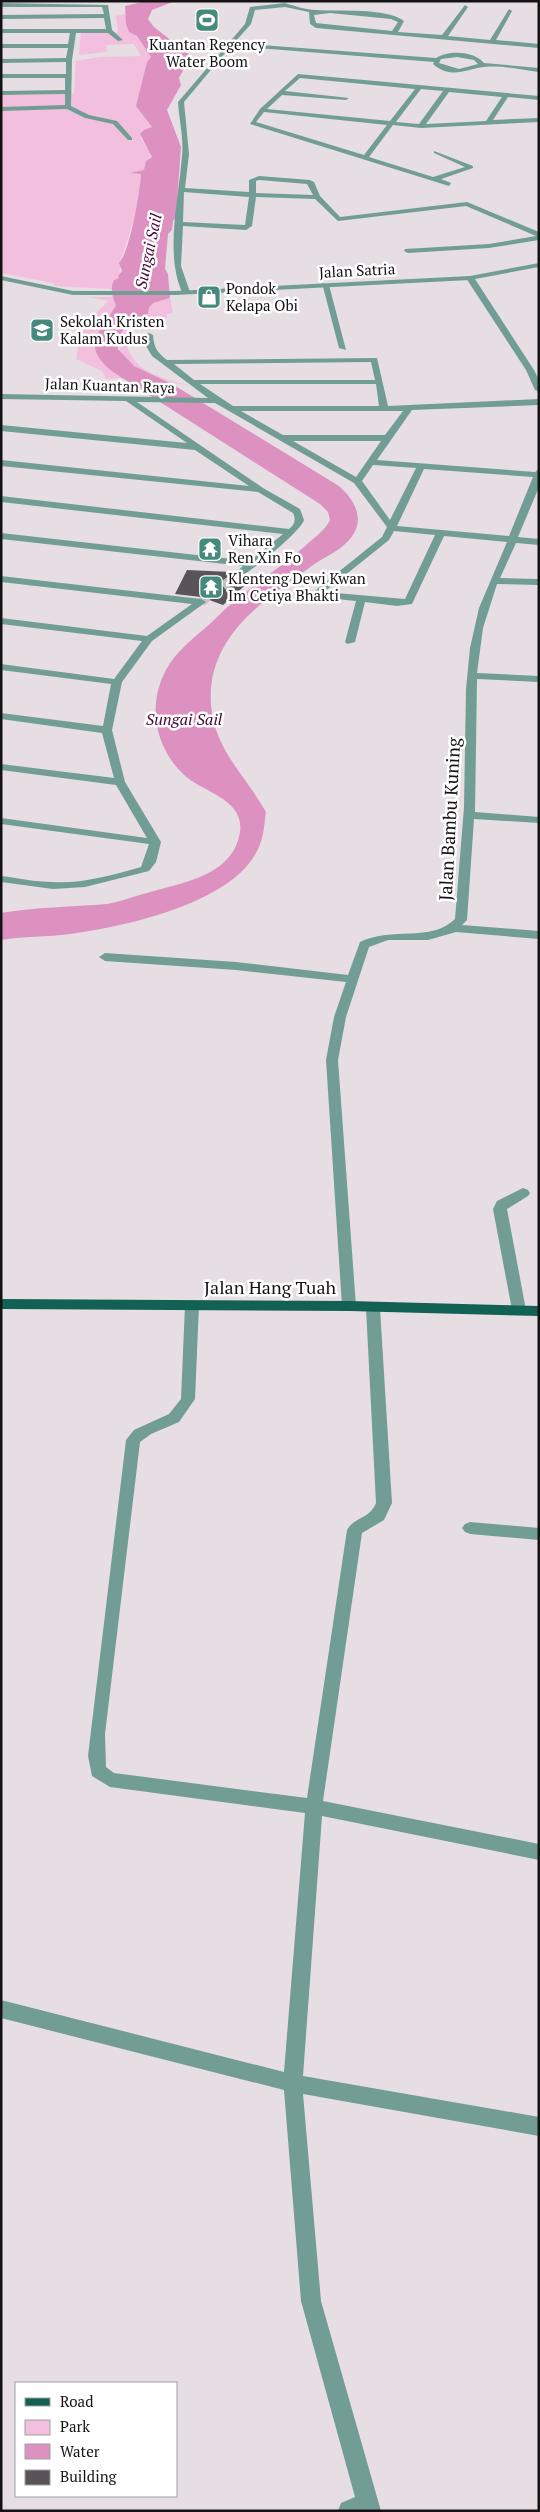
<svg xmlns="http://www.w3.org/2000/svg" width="540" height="2512" viewBox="0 0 540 2512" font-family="'PT Serif',serif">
<rect width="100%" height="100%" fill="#e6dee3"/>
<path fill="#f3bfde" d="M125 14 129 32 137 36 151 57 147 62 137 106 152 127 140 137 152 156 147 159 144 170 133 175 141 174 140 200 121 260 119 278 114 280 112 289 55 286 53 283 1 273V95L74 94 76 61 100 57 141 56 134 44 106 45 107 52 79 55 81 32H118L116 16Z
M89 297H113L116 305C96 342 77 348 123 378L106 379 102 371 76 359C82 327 85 322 109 301Z
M170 298 173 313 167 314V318C148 319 126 325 128 349 137 373 166 380 189 385 147 383 78 342 148 314L149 308 153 303Z"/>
<path fill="#dd91c1" d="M146 1H175L152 10 148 19 154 27 191 56 179 78 181 85 167 110 181 147 176 217 173 221 172 230 168 234 165 269 168 274 170 298 153 303 149 308 148 314C133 320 115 330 118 349L134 366 172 384 339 486C355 500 366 520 350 539 342 549 327 556 316 563 267 598 206 635 211 705 214 749 246 776 266 812 264 824 264 837 258 849 234 903 124 927 70 934 47 937 24 936 1 940V913C36 907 71 907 107 904 120 902 134 896 147 893 180 883 229 877 239 837 249 799 202 793 183 774 155 747 147 705 166 670 175 653 190 641 204 629 215 620 224 609 235 601 257 582 282 566 304 547 312 539 325 531 330 520L328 512 320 504 113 372C79 345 100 334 116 305 112 297 110 288 114 280L119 278 118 276 122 271 119 263C130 252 140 192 141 174L130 173 144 170 146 161 152 157 140 134 144 130 152 127 136 106 147 62 151 57 137 36 129 32 126 24 125 6Z"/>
<path fill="#5a5357" d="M187 570 231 572 238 579 251 580 223 605 201 597 175 594Z"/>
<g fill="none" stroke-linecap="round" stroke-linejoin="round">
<path stroke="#c7bfc4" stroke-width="9" stroke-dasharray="9 4.5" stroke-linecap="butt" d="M201 602 239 574"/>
<path fill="#729d94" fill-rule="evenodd" d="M1 3 108 5 112 30 123 40 118 41 108 33H76L72 60 71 106 89 115 117 121 132 138V140H128L113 124 85 118 67 109 1 111V107L65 105V94L1 95V91L65 90V78H1V74H66V62L1 63V59L66 58 68 48H1V44H68L70 33H1V29H106L104 18 1 19V15L104 14 102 7H1Z
M285 3C295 6 306 10 316 10 339 12 385 7 404 21L398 32 442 35 465 5 468 7 448 36 490 40 509 9 512 11 496 40 539 44V48L316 28 310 24 309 12 285 7 255 10 251 24 234 43 436 58C449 50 474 51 484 63L539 68V72C522 70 501 65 484 67 466 69 451 80 433 64L434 62 231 46 184 102 189 154 185 188 249 192V180L259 176 310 180 314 182 320 196 340 217 467 202 539 232V240L489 248 408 253 404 251 405 249 489 244 536 236 466 206 338 221 315 199 256 197 252 226 246 230 183 226 181 266 190 292 183 294C164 255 179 198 182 156 184 139 179 119 178 102L245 24 250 7ZM330 13 391 19 398 22 392 31 316 23 314 15ZM457 57 474 60 478 64 459 69 439 63 441 59ZM259 180 307 184 313 195 256 193V181ZM184 192 249 197 245 225 183 222Z
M298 74 539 96V100L508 97 493 120 539 118V122L421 128 393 125 369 157 433 177 465 167 434 153V151L473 166V168L441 179 451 183 449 186 250 124 260 109ZM300 78 415 89 390 121 267 109 282 95 346 100 349 98 285 91ZM421 89 443 91 419 124 396 122ZM449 92 502 97 486 121 426 124ZM264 112 387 125 364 155 256 122Z
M467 276H473L534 370 539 380V392L535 390 526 370 466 278Z
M322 283 329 285 346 350 339 348Z
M149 333 153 335C154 348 157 352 167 360L377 358 388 406 539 399V405L412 410 377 460 535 472 539 469V487L518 537 539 539V545L516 543 500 578 539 579V585L497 584 483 628 477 673 539 676V682L477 679 475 812 539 817V823L474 819 467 920 462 925 539 931V939L456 932 428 940H388L369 947 346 1017 338 1060 356 1306 349 1311 342 1306 326 1060 334 1017 346 982 236 970 105 961 99 957 105 953 236 962 348 975 360 942C393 926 430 943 455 919L464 807 466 689 470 648 479 608 507 542 444 536 412 604 397 606 365 602 355 642 347 644 345 642 356 601 316 597 311 594 382 537 387 527 354 483 215 403 137 402 263 488 300 509 304 520C301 531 250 573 239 577L234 574 243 566 1 539V533L250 561 283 534 1 502V496L289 529C295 525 296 519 293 513L258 492 1 466V460L249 486 195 450 1 431V425L187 443 126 401 1 399V394L208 398 152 356 146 346 145 335ZM371 362 375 380H194L174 364ZM200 384H376L379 406H233ZM241 411H403L385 435H283ZM293 441H381L356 477ZM373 465 416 468 390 520 362 481ZM424 469 533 477 509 536 397 526ZM394 531 435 535 405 599 324 592 389 540Z
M1 576 201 599 206 602 152 641 122 682 112 730 125 782 161 842 156 862 149 871 85 887 53 889 1 882V876C18 878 35 882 52 882 82 884 113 875 141 867L149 844 1 824V818L147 838 116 785 1 770V764L114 778 102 733 1 719V713L103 726 111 684 1 670V664L114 679 142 641 1 624V618L147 636 192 604 1 582Z
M523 1188 528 1190 530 1193 528 1196 507 1209 526 1310 519 1315 512 1310 493 1209 497 1201Z
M192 1300 199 1305 195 1399 179 1422 151 1434 140 1442 105 1734 106 1767 114 1773 307 1798 347 1530C354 1517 370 1519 376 1503L366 1308 373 1303 380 1308 392 1503 384 1520 362 1533 323 1801 539 1844V1860L322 1816 303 2076 539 2117V2136L303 2094 321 2301 381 2511H338L341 2503 355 2497 301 2301 284 2090 1 2018V2000L284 2072 305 1813 110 1787 92 1776 88 1756 126 1440 134 1430 169 1414 181 1399 185 1305Z
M470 1522 539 1528V1540L470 1534 465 1532 462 1528 465 1524Z"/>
<path fill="#729d94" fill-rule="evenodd" d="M539 263V267L470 280 175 295H73L1 280V276L73 291H175L470 276Z"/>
<path fill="#126154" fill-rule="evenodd" d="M1 1299 349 1301 539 1306V1316L349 1311 1 1309Z"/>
</g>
<defs>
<g id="stadium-square" transform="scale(1.25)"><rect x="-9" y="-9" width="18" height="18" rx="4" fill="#468a7d" stroke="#fff"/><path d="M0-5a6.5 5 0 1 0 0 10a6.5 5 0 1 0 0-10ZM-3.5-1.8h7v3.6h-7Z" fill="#fff"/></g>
<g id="shop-square" transform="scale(1.25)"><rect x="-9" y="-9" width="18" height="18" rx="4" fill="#468a7d" stroke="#fff"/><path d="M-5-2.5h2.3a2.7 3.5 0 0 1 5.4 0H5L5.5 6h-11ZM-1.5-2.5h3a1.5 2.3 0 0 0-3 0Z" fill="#fff"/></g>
<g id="school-square" transform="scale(1.25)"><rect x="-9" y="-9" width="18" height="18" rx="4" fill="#468a7d" stroke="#fff"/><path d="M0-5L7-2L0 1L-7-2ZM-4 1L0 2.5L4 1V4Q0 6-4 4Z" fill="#fff"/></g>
<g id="temple-square" transform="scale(1.25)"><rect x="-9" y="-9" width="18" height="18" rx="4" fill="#468a7d" stroke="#fff"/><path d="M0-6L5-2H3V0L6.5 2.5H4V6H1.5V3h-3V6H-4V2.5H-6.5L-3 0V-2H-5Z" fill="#fff"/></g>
</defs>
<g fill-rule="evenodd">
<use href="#stadium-square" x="207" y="20"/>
<use href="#shop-square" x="209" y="297"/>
<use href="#school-square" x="42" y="330"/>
<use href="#temple-square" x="210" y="549"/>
<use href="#temple-square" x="211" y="587"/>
</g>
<g text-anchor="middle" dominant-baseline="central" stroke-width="5" stroke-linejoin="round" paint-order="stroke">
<g font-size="15" fill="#151213" stroke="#fff" text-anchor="start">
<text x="207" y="44" text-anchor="middle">Kuantan Regency<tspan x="207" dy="17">Water Boom</tspan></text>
<text x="226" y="288">Pondok<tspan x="226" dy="17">Kelapa Obi</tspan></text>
<text x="60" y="321">Sekolah Kristen<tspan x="60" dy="17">Kalam Kudus</tspan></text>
<text x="228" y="540">Vihara<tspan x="228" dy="17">Ren Xin Fo</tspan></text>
<text x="228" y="578">Klenteng Dewi Kwan<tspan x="228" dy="17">Im Cetiya Bhakti</tspan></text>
</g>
<g font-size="15" fill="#151213" stroke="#fff">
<text transform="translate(357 270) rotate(-3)">Jalan Satria</text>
<text transform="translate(110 385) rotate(2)">Jalan Kuantan Raya</text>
</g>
<g font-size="16" font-style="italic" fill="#4a0638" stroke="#fff">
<text transform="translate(148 251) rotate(-78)">Sungai Sail</text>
<text x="184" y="719">Sungai Sail</text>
</g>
<g font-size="18" fill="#151213" stroke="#fff">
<text transform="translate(449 819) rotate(-87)">Jalan Bambu Kuning</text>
<text x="270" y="1287">Jalan Hang Tuah</text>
</g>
</g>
<rect width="540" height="2512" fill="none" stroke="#151213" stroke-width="5"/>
<rect x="15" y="2382" width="162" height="115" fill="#ffffff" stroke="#a1a0a1"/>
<rect x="25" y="2398" width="25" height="8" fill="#126154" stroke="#a1a0a1"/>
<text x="60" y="2407" font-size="15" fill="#151213">Road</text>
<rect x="25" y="2420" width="25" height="15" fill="#f3bfde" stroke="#a1a0a1"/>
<text x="60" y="2432" font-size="15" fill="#151213">Park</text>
<rect x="25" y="2444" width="25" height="15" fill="#dd91c1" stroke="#a1a0a1"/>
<text x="60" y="2457" font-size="15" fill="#151213">Water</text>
<rect x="25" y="2470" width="25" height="15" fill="#5a5357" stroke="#a1a0a1"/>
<text x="60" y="2482" font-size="15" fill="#151213">Building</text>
</svg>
